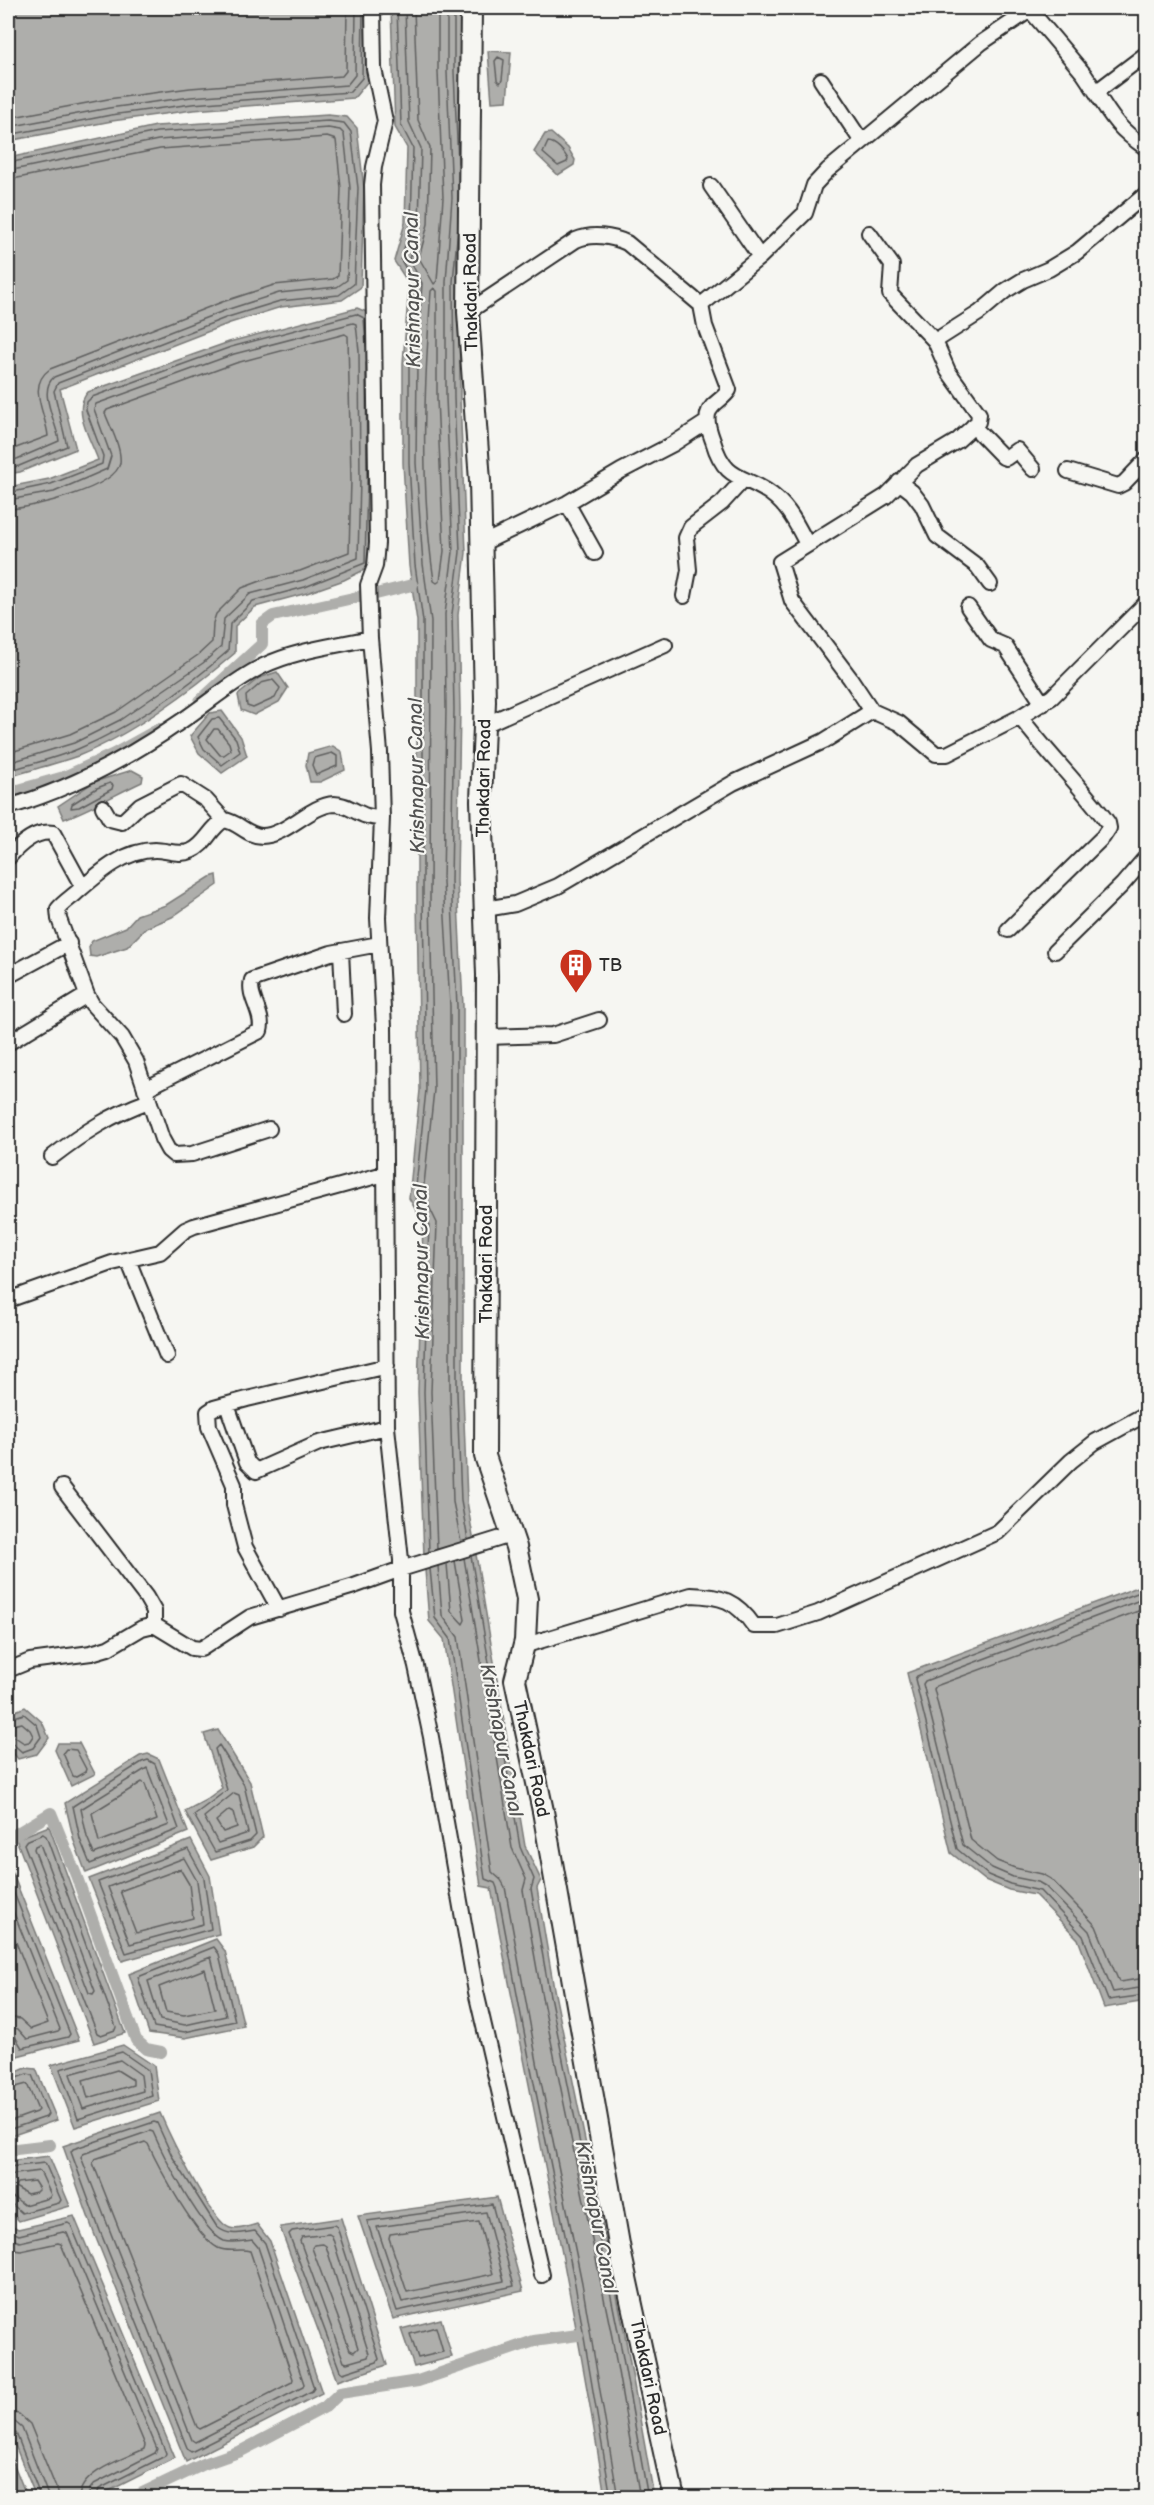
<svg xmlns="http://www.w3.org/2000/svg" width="1154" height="2505" viewBox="0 0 1154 2505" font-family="'Balsamiq Sans',sans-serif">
<rect width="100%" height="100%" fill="#f6f6f2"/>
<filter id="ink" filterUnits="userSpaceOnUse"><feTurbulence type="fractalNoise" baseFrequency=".0167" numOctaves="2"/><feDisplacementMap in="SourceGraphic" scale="12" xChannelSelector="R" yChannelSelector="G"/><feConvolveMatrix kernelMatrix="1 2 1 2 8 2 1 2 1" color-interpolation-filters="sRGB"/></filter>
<g filter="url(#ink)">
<path fill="#aeaeab" stroke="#7a7a78" stroke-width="1.5" d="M8 8H369L368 81 354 98 193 110 112 121 8 141Z
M391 8H460V72L466 198 459 282 460 398 466 553 458 615 460 709 457 881 463 1006V1393L467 1501 525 1846 541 1880 537 1888 554 1989 625 2335 654 2497H605C573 2293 529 2092 491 1888L481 1886 444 1639 429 1621 424 1557 418 1392 423 1223 409 1198 420 1090 417 900V621L409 566 403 463V363L409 284 394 261 405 223 407 148 395 127Z
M488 51 511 52 507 101 492 102Z
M328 115 347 117 357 128 364 188 361 287 342 300 281 307 230 323 60 389 76 449 20 472 8 474V158L156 126Z
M551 133 568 148 575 160 574 165 558 175 534 152 545 134Z
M357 308 369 313 372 566 344 580 307 593 255 607 235 626V653C192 690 131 735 78 756 55 764 31 770 8 777V487L49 479 98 460C91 440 71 410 88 392L229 342Z
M277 672 288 688 279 702 254 715 241 710 238 695 259 678Z
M222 711 241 737 247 756 222 773 199 753 190 736 210 713Z
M333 746 342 752 345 770 320 782H310L306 765 308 753Z
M132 770 143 776 142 782C116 794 91 809 64 819L58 806 94 782Z
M217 875 218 885 172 917 146 928 127 947 96 957 90 956 89 947 92 941 126 927 137 915 166 905 210 877Z
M1143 1585 1146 1594V2001L1104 2008 1078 1939 1035 1895 1009 1890 985 1880 951 1853 907 1673Z
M25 1707 42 1722 49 1738 37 1754 18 1759 8 1747V1714Z
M218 1730 250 1782 263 1837 253 1847 211 1860 185 1811 204 1801 222 1788 204 1734Z
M58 1743H79L95 1774 71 1786 55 1750Z
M148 1754 159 1759 188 1832 86 1873 74 1841 65 1803 140 1756Z
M49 1826 125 2033 94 2043 16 1839Z
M191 1840 210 1876 219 1934 122 1961 89 1879Z
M8 1862 79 2040 17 2056 8 2033Z
M216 1939 225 1951 244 2026 185 2038 149 2033 129 1974Z
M123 2045 154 2066 159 2101 75 2127 51 2065Z
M26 2068 36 2069 57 2120 8 2137V2076Z
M160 2113C169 2134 211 2222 230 2228 238 2231 249 2226 257 2224L270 2241 322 2393 186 2462 94 2233 63 2146Z
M49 2156 70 2206 19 2221C3 2205 7 2183 8 2161Z
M497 2197 523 2291 393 2319 358 2216Z
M74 2216 175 2458 97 2497H36L8 2428V2223L18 2229Z
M341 2218 387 2365 337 2381 280 2227Z
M441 2319 452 2357 414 2367 401 2329Z
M8 2450 27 2497H8Z"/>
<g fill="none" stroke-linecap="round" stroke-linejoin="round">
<path stroke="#5f5f5e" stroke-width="1.5" d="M397 8 401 125 413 148 411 223 401 260 415 284 409 363V463L415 565 423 621V899L426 1090 415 1196 429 1223 424 1392 429 1552
M405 8 409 122 421 148 419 224 409 259 422 283 417 363 416 463 423 564 431 621 430 899 434 1090 423 1194 437 1223 431 1392 437 1549
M414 8 418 120 430 148 428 224 419 258 434 284 437 281 443 198 438 72V8
M447 8V72L452 198 446 282V398L453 552 445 614 446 709 443 882 450 1006V1393L453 1502 461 1542
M454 8V72L458 163
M498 57 504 60 502 80 500 83 497 80 495 61Z
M8 118 108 99 190 88 342 76 346 71 347 8
M8 127 109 108 191 97 347 85 355 75 356 8
M8 135 111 115 192 104 350 92 362 78 363 8
M548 142C556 142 564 152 568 159L567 162 558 166 543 153Z
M8 163 157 132 328 121 344 123 351 132 358 188 354 284 339 295 280 301 228 317 58 383 54 391 67 446 19 466 8 468
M8 171 158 140 328 128 340 130 344 134 350 188 347 280 337 287 279 293 226 310 54 377C37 391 57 423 59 441L17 459 8 460
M8 180 160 149 327 137 336 140 341 188 338 276 333 279 274 285 222 302 50 369C26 386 46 413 48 436L8 451
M458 227 453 282 454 398 460 552 452 614 454 709 451 881 457 1006V1393L461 1501 468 1540
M434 288 437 291V399L444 551 440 581 437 583 434 581C420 485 424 387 431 291Z
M8 493 51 484 102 464 103 456 86 410 87 402 92 397 231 347 356 314 364 318 366 346
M8 500 54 492 107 469 111 456 94 409 96 404 234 354 353 323 356 324 359 351 360 480 358 558 303 580 250 594 224 619 221 647 203 663 120 720 74 743 8 763
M8 509C31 508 116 488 120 463 122 448 110 427 105 413L107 410 236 363 345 334 348 336 351 480 349 552 300 571 266 579 242 588 216 614 213 623 212 642 198 655 116 712 70 734 8 753
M273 680 280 688 275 698 253 708 247 706 246 696 261 683Z
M219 718 236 739 240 752 222 765 204 749 198 737 212 719Z
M214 729H218L229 743 231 750 224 755H220L207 739Z
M332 753 337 756V766L316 775 312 765 314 758Z
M8 771C31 764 56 758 78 749 132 726 184 690 228 651L230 624 253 601 305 587 365 563 367 480 366 363
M110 783 113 785 112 789 79 807 71 808 72 804 97 788Z
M471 1556 520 1847 534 1879 531 1889 549 1991 619 2336 648 2498
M464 1558 512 1848 526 1879 523 1890 541 1992 612 2337 640 2498
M447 1564 451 1611 463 1624 465 1620 455 1561
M438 1566 442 1615 458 1637 492 1872 501 1880 505 1887 537 2062 582 2283 618 2498
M430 1569 435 1618 450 1638 485 1879 495 1883 497 1888 530 2063 575 2284 611 2498
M1146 1593 1140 1592 917 1676 915 1679 957 1849 988 1875 1010 1884 1040 1891 1083 1936 1108 2000 1146 1995
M1146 1600H1140L925 1681 923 1684 963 1845 992 1868 1013 1877 1038 1882 1045 1886 1089 1931 1113 1992 1146 1987
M1146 1610H1141L936 1686 934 1689 971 1840 997 1861 1015 1868 1042 1874 1051 1879 1096 1926 1119 1982 1146 1978
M8 1719 24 1714 37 1725 41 1737 33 1748 22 1752 13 1744 8 1743
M8 1726 22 1723 30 1730 33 1736 29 1742 24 1743 15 1737 8 1736
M219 1745 244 1785 256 1835 250 1841 215 1852 194 1815 227 1790 215 1749Z
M66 1749 76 1750 86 1769 85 1772 76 1777 73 1776 63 1753Z
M148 1760 155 1764 179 1829 90 1864 80 1839 73 1806 142 1762Z
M147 1768 169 1825 94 1854 87 1837 81 1809Z
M142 1782 145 1784 157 1820 99 1842 92 1813Z
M234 1793 239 1795 248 1833 218 1843 204 1817Z
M229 1810 233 1812 237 1827 223 1832 216 1821Z
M43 1834 46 1836 116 2027 115 2030 101 2035 97 2033 24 1844 26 1841Z
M40 1844 95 1991 93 1994 89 1993 34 1849 35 1846Z
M188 1849 204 1878 211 1929 126 1953 98 1882Z
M184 1858 197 1881 203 1924 130 1944 108 1887Z
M180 1869 189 1884 193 1918 136 1933 120 1891Z
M8 1878 70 2034 68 2037 22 2048 14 2035 8 2033
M8 1898 60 2029 58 2031 27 2039 18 2029 8 2026
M8 1922 48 2023 31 2029 20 2019 8 2017
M214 1947 219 1954 235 2021 185 2032 154 2027 138 1977Z
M211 1957 226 2016 185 2025 160 2020 148 1981Z
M205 1969 215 2009 184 2015 166 2012 159 1987Z
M122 2052 148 2070 152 2096 78 2119 60 2069Z
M120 2060 141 2075 143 2091 83 2109 70 2074Z
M117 2070 133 2080V2085L88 2098 83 2080Z
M8 2081 27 2074 32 2075 48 2114 46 2117 8 2130
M8 2089 27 2084 38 2110 36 2112 8 2122
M154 2122 157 2123 172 2156 217 2227C230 2237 239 2233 255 2231L265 2243 314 2388 312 2391 191 2452 188 2450 100 2231 71 2152 73 2149Z
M150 2131 153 2132C163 2155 203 2233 224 2241 234 2244 242 2241 252 2240L258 2247 304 2384 303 2387 195 2442 192 2440 81 2157 83 2154Z
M145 2142 148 2144C159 2168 196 2237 218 2248 229 2253 240 2248 250 2251L293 2379 292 2382 200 2429 197 2427 93 2163 95 2159Z
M8 2167 45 2163 61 2200 59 2203 22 2213 13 2205 8 2204
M8 2175 40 2171 51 2195 49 2198 24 2205 15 2198 8 2196
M34 2181 39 2189 36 2192 27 2194 15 2187 17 2183Z
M492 2204 514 2286 397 2311 367 2221Z
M486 2212 504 2281 402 2302 377 2227Z
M479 2222 493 2274 407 2292 389 2238 390 2234Z
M334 2225 337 2227 379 2359 377 2362 343 2373 340 2371 289 2234 292 2231Z
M8 2230 19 2235 68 2223 71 2225 166 2453 165 2456 99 2489 96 2498
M329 2234 332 2236 369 2354 368 2357 347 2363 344 2362 300 2241 302 2237Z
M8 2238 20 2242 63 2232 67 2233 157 2449 155 2453 94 2484 90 2489 88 2498
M323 2244 326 2246 358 2348 354 2352 350 2350 312 2248 314 2245Z
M8 2249 21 2251 58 2243 61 2244 145 2445 144 2449C123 2459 80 2472 79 2498
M436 2327 443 2352 418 2358 410 2334Z
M8 2412 19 2414 30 2424 56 2488 58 2498
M8 2421 15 2422 22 2428 49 2498
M8 2429 16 2433 41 2498"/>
<path stroke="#aeaeab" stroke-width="12" d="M372 595 412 585
M200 701 262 644V624L273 616 362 596
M8 793 64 777 114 754 159 729
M8 1839 51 1813 76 1875 136 2040 146 2049 161 2052
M8 2150 50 2145
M132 2498 204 2464 241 2451 325 2407 340 2393 418 2381 534 2341 578 2335"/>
<g stroke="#2b2b2b" stroke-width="18">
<path id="street" d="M373 8 374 69 385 121 374 167 372 185 377 543 375 566 368 585 370 638 380 752 382 818 378 918 384 1027 387 1427 401 1560V1611L416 1666 431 1737 476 1992 542 2275
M1146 54 1096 92C1112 119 1120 130 1146 148
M821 80 862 142
M711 186 760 257
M869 233 892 265 890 294 935 341
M468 312 576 240C592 233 612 236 627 243L701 305
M973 426 1003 457 1006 458 1017 450 1033 469
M1068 471 1118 486 1124 483 1146 460
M899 482 912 492 922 505 937 536 977 566 990 584
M567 503 595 553
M481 544 567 503 621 471 673 444 707 422
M807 544C798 527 790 510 776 498 748 473 726 486 713 441 710 433 706 423 708 414 711 403 723 400 729 390L705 326 701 305 760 257 805 213 814 185 828 170 981 43 1030 10 1084 74 1096 92
M684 596 689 570 686 538 691 527 722 503 743 480
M968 607 991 640 1005 646 1043 704
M872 711 899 723 936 754H947L1020 717 1052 697 1146 603
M484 725 665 645
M8 807C68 790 128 758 180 722 207 704 234 680 263 666 296 650 335 646 370 638
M103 807 110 819 122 822 140 805 181 784 206 800 224 820
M8 858C19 845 35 830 53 833L82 886
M485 909 515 904 558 886 733 783 824 741 872 711 850 678 792 601 780 562 886 496 917 465 957 441 978 422 979 414 948 371 935 341 979 313 1005 291 1023 280 1049 269 1077 252 1146 194
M1008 930 1103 837 1109 828 1108 823C1081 786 1048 754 1020 717
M341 951 344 1014
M1055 951 1122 885 1146 857
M8 976 69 943
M487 1037 553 1035 599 1020
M8 1043 87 995
M145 1089 260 1031C265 1014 247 997 252 980L331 953 379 944
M269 1129 192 1154 174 1155 168 1150 162 1139 136 1061 122 1037 92 1004 87 995 59 919 58 909C63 903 69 899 75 894 97 875 123 850 155 850 166 850 180 856 191 851 206 845 210 828 224 820 239 822 247 836 262 836 286 836 310 805 334 804 351 804 360 819 382 818
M52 1157C83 1133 112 1114 149 1101
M128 1260 167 1356
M8 1300 112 1263 160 1252 185 1230 194 1226 384 1174
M227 1405 247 1462 256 1471 319 1443 387 1427
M62 1487 146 1597 154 1611V1625
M279 1609 245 1547 234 1505V1485L209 1427 208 1412 214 1408 247 1399 387 1366
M523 1646 691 1595C721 1596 736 1600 754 1626H777L818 1613 998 1532 1071 1461 1095 1442 1146 1414
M8 1670 30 1661 91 1653 108 1648 142 1628 154 1625 192 1648 201 1649 250 1617 354 1586 401 1569 511 1535"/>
</g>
<g stroke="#2b2b2b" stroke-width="24">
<path id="secondary" d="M471 8 468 312 480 481 485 701 481 801 487 975 485 1456 516 1547 527 1599 525 1641 515 1680 543 1811 620 2250 674 2498"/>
</g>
<use href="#street" stroke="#f6f6f2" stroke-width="14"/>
<use href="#secondary" stroke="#f6f6f2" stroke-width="20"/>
</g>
</g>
<defs>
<g id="building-pin" transform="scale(1.725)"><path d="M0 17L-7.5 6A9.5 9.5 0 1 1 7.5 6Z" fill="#c8321e" stroke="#f6f6f2"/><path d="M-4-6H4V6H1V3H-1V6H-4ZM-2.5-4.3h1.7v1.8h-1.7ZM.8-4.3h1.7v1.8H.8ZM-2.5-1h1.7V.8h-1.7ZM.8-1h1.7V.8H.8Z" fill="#fff"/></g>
</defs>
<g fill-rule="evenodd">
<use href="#building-pin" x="576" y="965"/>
</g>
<g text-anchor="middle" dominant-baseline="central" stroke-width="4.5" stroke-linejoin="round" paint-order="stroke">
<g font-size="18" fill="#2b2b2b" stroke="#f6f6f2">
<text transform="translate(471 292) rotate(-91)">Thakdari Road</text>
<text transform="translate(484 778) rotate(-89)">Thakdari Road</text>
<text transform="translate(486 1264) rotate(-90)">Thakdari Road</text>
<text transform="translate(531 1759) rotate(78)">Thakdari Road</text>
<text transform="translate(648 2377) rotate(78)">Thakdari Road</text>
</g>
<g font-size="18" fill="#2b2b2b" stroke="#f6f6f2" text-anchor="start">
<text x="599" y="965">TB</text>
</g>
<g font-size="20" font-style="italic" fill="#525251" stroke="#f6f6f2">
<text transform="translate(413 290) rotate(-91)">Krishnapur Canal</text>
<text transform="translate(417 776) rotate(-91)">Krishnapur Canal</text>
<text transform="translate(422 1262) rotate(-91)">Krishnapur Canal</text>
<text transform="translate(501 1740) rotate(79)">Krishnapur Canal</text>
<text transform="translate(596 2217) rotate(79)">Krishnapur Canal</text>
</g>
</g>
<rect width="1154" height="2505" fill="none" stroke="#f6f6f2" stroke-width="30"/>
<rect x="15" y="15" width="1124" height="2475" fill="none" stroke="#2b2b2b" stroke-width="2" filter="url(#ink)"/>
</svg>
